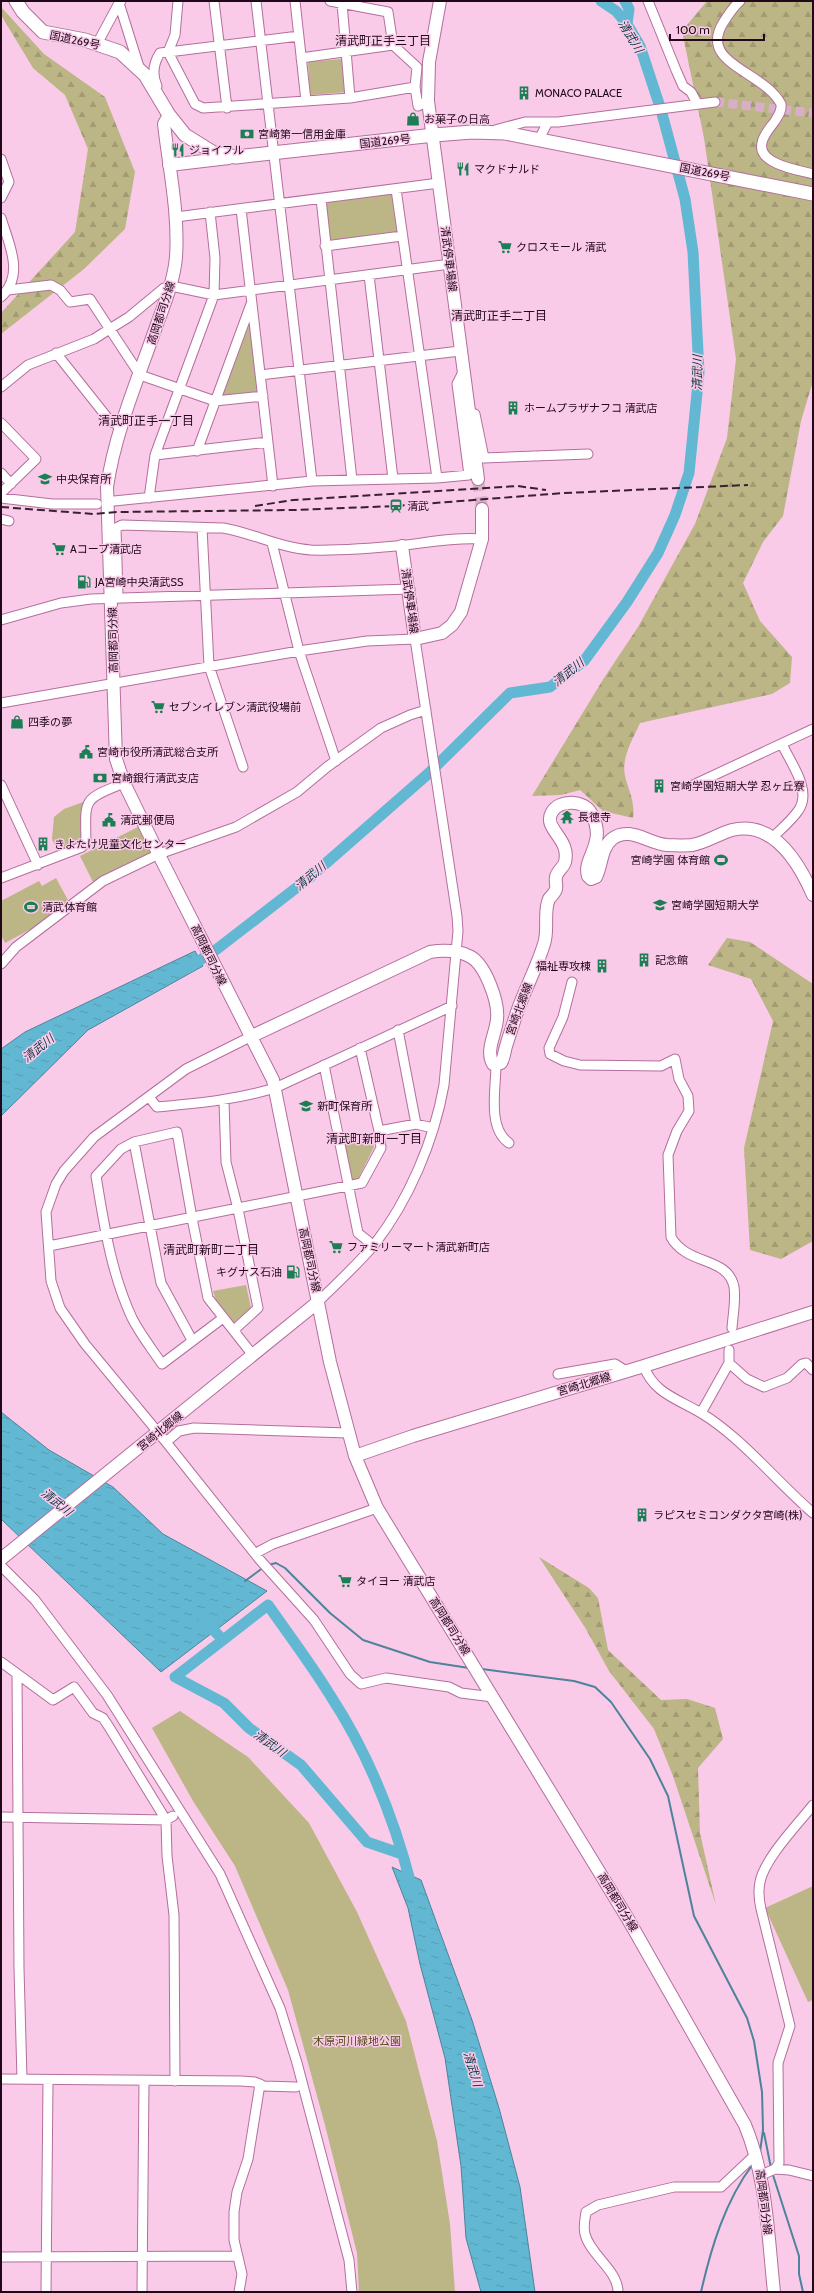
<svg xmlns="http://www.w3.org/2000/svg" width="814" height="2293" viewBox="0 0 814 2293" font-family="Cabin,'Noto Sans JP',sans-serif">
<defs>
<pattern id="forest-firs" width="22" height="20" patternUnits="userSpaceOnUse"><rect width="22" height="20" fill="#bcb585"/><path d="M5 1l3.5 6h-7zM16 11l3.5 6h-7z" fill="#a19a72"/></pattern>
<pattern id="water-ripples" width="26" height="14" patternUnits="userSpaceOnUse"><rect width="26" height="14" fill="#62b8d2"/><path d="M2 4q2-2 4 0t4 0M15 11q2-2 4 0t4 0" fill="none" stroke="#559db4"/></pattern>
</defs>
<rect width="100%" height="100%" fill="#f9cbe8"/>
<path fill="url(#forest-firs)" d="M707 1H813V381L801 421 783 516 763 542 743 583 760 621 792 657 790 683 772 694 640 723C633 739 621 757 625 776 629 793 635 800 633 818L603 811 580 790 561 795 532 796 604 678 638 627 695 524 727 438 736 359 704 138 682 31Z
M1 7 44 54 105 97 135 172 125 229 84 269 1 334V313L75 232 88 149 65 95 33 68 1 15Z
M727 938 750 942 813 984V1241L781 1259 750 1250 744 1148 773 1021 751 979 708 965Z
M539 1557 589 1588 598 1598 608 1650 661 1700 687 1699 715 1708 723 1739 698 1768 700 1833 716 1905 673 1776 654 1729 609 1671 586 1629Z"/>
<path fill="#bcb585" d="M342 59 347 92 310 95 308 62Z
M392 194 398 233 329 240 324 203Z
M250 323 257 393 221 396Z
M86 801 84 841 59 855 52 839 54 817 64 809Z
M138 827 151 853 93 882 80 856Z
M56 878 69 902 55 911 57 915 5 943 1 935V901L39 881 42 886Z
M371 1133 374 1147 357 1181 349 1183 341 1139Z
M246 1285 251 1308 232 1324 216 1300 213 1291Z
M180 1711 248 1757 309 1823 357 1912 406 2021 437 2141 450 2224 455 2292H359L357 2253 325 2125 288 1990 235 1866 193 1801 152 1728Z
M813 1886V2000L808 2002 765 1908Z"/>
<path fill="url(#water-ripples)" stroke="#4e839b" d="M195 951 203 966 88 1030 1 1116V1049L25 1032Z
M1 1412 49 1450 113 1487 163 1534 267 1591 161 1672 1 1519Z
M392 1867 421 1880 472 2020 499 2108 520 2187 535 2292H481L466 2238 461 2166 445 2058 420 1964 408 1908Z"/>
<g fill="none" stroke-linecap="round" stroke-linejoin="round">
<path stroke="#4e839b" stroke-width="2" d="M268 1565 276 1563 285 1568 330 1613 363 1640 430 1662 469 1668
M245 1581 264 1567
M482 1669 574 1681 595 1687 611 1702 650 1759 668 1796 694 1916 747 2018 754 2041 762 2092 763 2130 760 2152
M764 2133 771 2168
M772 2172 799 2256V2274L803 2292
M701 2292C711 2248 725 2201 753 2164"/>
<path stroke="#62b8d2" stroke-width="11" d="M625 1 629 9 627 24
M188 968 217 949 309 878 429 773 510 693 550 687 584 661 627 602 658 553 675 515 689 473 699 373 693 252 685 199 661 110 640 46 627 24 616 11 601 1
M204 1620 223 1640 268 1605C289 1635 311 1664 330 1695 368 1753 395 1821 412 1888
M223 1640 175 1677 224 1703 249 1728 301 1765 367 1842 402 1854"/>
<path stroke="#d9aec9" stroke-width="9" stroke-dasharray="9 4.5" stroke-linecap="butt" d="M715 102 813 113"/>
<path stroke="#d9aec9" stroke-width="12" stroke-dasharray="12 6" stroke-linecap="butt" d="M478 479 482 509"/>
<g stroke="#b46e9d" stroke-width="11">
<path id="minor" d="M121 1 119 3 140 70
M214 1 227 108
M256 1 312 481
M295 1 306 101
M330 1 388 12 393 45 417 67 415 87
M648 1 676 70 683 86 691 92 697 103
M740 1C733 7 728 15 723 23 698 64 764 71 781 104 782 111 778 116 775 121 770 128 763 135 762 143 757 164 798 170 813 174
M342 3 350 98
M97 44 119 3
M168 52 195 104 203 108 350 98 415 87 418 106 428 101
M168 52 175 35 178 1
M301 58 393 45
M157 86C152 75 153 64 160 53L299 36
M495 130 525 122H558L715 102
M539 139 548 122
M1 159 9 182 1 198
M396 189 437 478
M321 199 352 480
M241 209 273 486
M176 217 439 183
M1 218C9 244 25 275 1 297
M325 246 402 236
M369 275 393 479
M8 290 51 285 60 290 70 302 90 299 140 375 215 401 263 396
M56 353 110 421 122 427
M260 375 460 351
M1 387 28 365 94 339 108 330 129 317 164 288 171 286 214 295 450 264
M475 414 484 458 588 454
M1 423 36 459 1 493
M197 451 251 304
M155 455 268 442
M1 473 11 484
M1 498 52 504H97
M149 498 155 455 214 295 215 258 210 212
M114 501 312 481 437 478 469 475 457 384 463 372
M1 519 9 521
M202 528 209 666 243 767
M272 543 299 651 336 761
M118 598 116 528 122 525 223 528C253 533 280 548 311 550 342 551 375 548 406 545 431 542 457 537 482 539
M1 620 61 603 91 599 410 589
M1 703 299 651 367 641 415 639 457 916 458 931 444 1085C434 1141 409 1200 374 1245 357 1265 337 1283 318 1302
M1 785 38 865
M693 785 813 729
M772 838C781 829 791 821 798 811 813 791 790 762 782 744
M1 878 82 847 86 842C85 797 83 800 124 783
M1 964 16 947 103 881 159 854 236 827 297 792 327 767 381 728 410 715 426 710
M572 982 563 1017 549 1048 550 1054 564 1061 580 1065 661 1066 675 1059 679 1079 688 1096 689 1111 677 1131 668 1155 671 1237C687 1266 728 1256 734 1287 736 1300 733 1314 732 1328
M398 1030 416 1124
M250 1037 186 1069 94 1137 64 1171 56 1184 46 1212 51 1281 60 1308 85 1344 166 1442 260 1560 314 1620 350 1674 361 1684 386 1678 449 1687 461 1693 493 1697
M324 1065 358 1233 373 1245
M496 1065C496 1088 487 1128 509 1143
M149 1097 157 1107C199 1103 235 1100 275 1088L452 1006
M224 1101 226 1162 238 1209 258 1308 234 1330
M379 1131 416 1124 433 1128
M134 1142 161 1283 192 1340
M49 1246 362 1183 381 1148 379 1131 360 1048
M223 1318 162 1364C152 1349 140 1334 132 1318 111 1273 104 1224 96 1176L121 1149 134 1142 177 1132 192 1218 208 1298 252 1354
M729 1363 747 1379 764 1387 787 1378 802 1364 806 1363 813 1370
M644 1366C653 1393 678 1399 701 1413 740 1436 778 1483 813 1513
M558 1374 615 1364 626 1371
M701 1413 729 1363V1350
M166 1442 179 1431 194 1428 348 1433
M256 1553 273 1544 377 1508
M1 1566 35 1600 107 1695 220 1874 280 2008 297 2063 349 2260 352 2292
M1 1662 53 1700 74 1687 93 1713 103 1718 109 1727 166 1820 167 1856 174 1915 175 2081
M17 1674 19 1968 22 2079
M1 1817 166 1820 173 1816
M1 2079 241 2081 255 2082 264 2086 296 2087
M775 2169 789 2170 813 2176
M761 2175 775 2169 779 2163 778 2063 790 2026 761 1909C759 1900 758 1891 760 1882 764 1859 798 1824 813 1805
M1 2257 237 2256
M46 2292 48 2081
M142 2292 144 2081
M239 2292 242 2274 234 2240V2212L237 2192 248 2159 260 2084
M618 2292C618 2270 590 2255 585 2234 583 2227 585 2219 586 2212L598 2205 674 2187H721L756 2154"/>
</g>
<g stroke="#b46e9d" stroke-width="14">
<path id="major" d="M440 1 429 62 428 101 478 479
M169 115 164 124C169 168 179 213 176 257 174 281 164 305 156 327 138 379 115 432 107 487L116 759 124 783 162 861 273 1080 330 1362 355 1456 377 1508 628 1919 745 2125C767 2178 768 2236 774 2292
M169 165 229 158
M402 546 415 639 442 633 452 625 461 612 482 539V509
M250 1037 430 952C443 950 457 950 469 956 485 963 499 1002 497 1019 496 1034 485 1050 493 1064L501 1063C505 1056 504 1051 507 1043 510 1033 514 1022 517 1012 525 989 537 967 544 944 549 930 543 912 549 899 551 896 555 893 556 889 557 885 555 881 556 877 557 871 564 867 565 862 571 838 542 829 552 812 560 799 584 800 591 813 608 843 582 858 588 876L591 879 596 877C602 865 601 848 612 839 629 825 649 844 667 845 675 845 684 846 692 845 705 843 718 834 732 830 774 820 799 863 813 895
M355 1456 413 1436 644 1366 813 1312
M1 1559 318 1302"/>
</g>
<g stroke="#b46e9d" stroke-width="15">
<path id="highway" d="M16 1 23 12 43 32 85 40 120 52 145 75 169 115 185 135 214 153 236 157 434 135 472 132 505 133 813 194"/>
</g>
<use href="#minor" stroke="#fff" stroke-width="9"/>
<use href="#major" stroke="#fff" stroke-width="12"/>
<use href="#highway" stroke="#fff" stroke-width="13"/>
<path stroke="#3b1f33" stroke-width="2" stroke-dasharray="8 4" stroke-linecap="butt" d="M255 506 293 500 518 486 546 490
M1 507 94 514 118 512 294 510 396 506 564 493 748 485"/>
</g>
<defs>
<g id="building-bare" transform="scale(1.08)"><path d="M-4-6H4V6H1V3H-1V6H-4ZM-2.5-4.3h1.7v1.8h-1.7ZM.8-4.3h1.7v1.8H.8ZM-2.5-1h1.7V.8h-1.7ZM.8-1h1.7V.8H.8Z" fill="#1d7e55" stroke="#f9cbe8" stroke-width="2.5" paint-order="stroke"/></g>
<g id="shop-bare" transform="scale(1.08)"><path d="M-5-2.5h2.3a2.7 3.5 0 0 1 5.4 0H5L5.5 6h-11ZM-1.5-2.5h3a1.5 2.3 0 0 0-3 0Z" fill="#1d7e55" stroke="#f9cbe8" stroke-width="2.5" paint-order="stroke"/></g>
<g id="bank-bare" transform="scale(1.08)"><path d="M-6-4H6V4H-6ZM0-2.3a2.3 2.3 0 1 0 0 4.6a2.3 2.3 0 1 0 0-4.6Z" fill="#1d7e55" stroke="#f9cbe8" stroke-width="2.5" paint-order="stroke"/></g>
<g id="restaurant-bare" transform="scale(1.08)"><path d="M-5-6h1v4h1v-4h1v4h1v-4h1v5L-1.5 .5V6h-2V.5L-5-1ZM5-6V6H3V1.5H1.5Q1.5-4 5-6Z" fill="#1d7e55" stroke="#f9cbe8" stroke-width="2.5" paint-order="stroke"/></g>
<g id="supermarket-bare" transform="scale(1.08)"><path d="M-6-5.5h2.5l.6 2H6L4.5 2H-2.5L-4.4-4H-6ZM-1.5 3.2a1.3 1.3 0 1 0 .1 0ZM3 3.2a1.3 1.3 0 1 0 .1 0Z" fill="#1d7e55" stroke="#f9cbe8" stroke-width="2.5" paint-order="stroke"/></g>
<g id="school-bare" transform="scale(1.08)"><path d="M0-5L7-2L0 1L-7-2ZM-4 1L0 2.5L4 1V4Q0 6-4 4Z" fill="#1d7e55" stroke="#f9cbe8" stroke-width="2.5" paint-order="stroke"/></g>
<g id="station-bare" transform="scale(1.08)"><path d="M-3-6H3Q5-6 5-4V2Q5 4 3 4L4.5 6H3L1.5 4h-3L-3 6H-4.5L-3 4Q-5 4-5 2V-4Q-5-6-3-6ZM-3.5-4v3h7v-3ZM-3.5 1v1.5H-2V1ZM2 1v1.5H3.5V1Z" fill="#1d7e55" stroke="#f9cbe8" stroke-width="2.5" paint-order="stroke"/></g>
<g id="fuel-bare" transform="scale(1.08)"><path d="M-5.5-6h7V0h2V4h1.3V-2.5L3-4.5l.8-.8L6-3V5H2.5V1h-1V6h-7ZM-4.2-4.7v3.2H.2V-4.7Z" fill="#1d7e55" stroke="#f9cbe8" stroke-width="2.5" paint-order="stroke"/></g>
<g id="civic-bare" transform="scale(1.08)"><path d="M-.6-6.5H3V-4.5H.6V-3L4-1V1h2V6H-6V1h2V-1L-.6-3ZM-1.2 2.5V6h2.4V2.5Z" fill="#1d7e55" stroke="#f9cbe8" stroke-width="2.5" paint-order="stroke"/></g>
<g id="temple-bare" transform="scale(1.08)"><path d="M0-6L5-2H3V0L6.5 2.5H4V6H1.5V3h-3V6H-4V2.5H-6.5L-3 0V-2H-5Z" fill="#1d7e55" stroke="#f9cbe8" stroke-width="2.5" paint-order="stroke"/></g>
<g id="stadium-bare" transform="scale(1.08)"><path d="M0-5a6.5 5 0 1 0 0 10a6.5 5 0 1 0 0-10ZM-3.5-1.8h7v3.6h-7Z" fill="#1d7e55" stroke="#f9cbe8" stroke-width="2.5" paint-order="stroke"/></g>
<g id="university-bare" transform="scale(1.08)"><path d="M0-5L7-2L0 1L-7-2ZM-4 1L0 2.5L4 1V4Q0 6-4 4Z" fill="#1d7e55" stroke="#f9cbe8" stroke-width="2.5" paint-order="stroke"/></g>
</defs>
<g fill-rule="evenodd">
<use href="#building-bare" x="524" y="93"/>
<use href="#shop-bare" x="413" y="119"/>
<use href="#bank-bare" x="247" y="134"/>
<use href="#restaurant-bare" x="178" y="150"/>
<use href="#restaurant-bare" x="463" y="169"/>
<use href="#supermarket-bare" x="505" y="247"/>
<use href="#building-bare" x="513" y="408"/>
<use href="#school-bare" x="45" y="479"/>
<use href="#station-bare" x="396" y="506"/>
<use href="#supermarket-bare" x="59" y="549"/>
<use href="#fuel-bare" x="84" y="582"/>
<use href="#supermarket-bare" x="158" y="707"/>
<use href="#shop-bare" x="17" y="722"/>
<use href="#civic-bare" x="86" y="752"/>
<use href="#bank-bare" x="100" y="778"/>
<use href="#building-bare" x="659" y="786"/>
<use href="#temple-bare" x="567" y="817"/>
<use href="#civic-bare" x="109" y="820"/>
<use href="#building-bare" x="43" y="844"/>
<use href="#stadium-bare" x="721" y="860"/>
<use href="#university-bare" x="660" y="905"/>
<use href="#stadium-bare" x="31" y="907"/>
<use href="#building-bare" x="644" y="960"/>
<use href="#building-bare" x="602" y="966"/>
<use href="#school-bare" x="306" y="1106"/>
<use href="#supermarket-bare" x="336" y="1247"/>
<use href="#fuel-bare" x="293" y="1272"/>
<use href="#building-bare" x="642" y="1515"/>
<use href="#supermarket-bare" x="345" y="1581"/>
</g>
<g text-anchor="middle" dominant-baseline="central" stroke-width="3" stroke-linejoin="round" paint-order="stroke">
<g font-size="11" fill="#21071a" stroke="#f9cbe8">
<text transform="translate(75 40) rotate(12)">国道269号</text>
<text transform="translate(385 141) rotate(-6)">国道269号</text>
<text transform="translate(705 172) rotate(11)">国道269号</text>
<text transform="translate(449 259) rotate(83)">清武停車場線</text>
<text transform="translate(161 313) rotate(-72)">高岡都司分線</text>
<text transform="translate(410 601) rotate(82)">清武停車場線</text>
<text transform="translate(113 640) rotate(-91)">高岡都司分線</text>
<text transform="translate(209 955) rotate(64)">高岡都司分線</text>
<text transform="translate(519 1009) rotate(-70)">宮崎北郷線</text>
<text transform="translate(310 1260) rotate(78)">高岡都司分線</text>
<text transform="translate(584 1384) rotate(-17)">宮崎北郷線</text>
<text transform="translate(160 1431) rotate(-39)">宮崎北郷線</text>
<text transform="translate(450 1626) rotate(58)">高岡都司分線</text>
<text transform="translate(618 1902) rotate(59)">高岡都司分線</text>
<text transform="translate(764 2202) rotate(83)">高岡都司分線</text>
</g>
<g font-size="11" fill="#21071a" stroke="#f9cbe8" text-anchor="start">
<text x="535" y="93">MONACO PALACE</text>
<text x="424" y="119">お菓子の日高</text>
<text x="258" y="134">宮崎第一信用金庫</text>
<text x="189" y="150">ジョイフル</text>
<text x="474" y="169">マクドナルド</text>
<text x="516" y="247">クロスモール 清武</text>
<text x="524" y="408">ホームプラザナフコ 清武店</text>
<text x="56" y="479">中央保育所</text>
<text x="407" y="506">清武</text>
<text x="70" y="549">Aコープ清武店</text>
<text x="95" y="582">JA宮崎中央清武SS</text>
<text x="169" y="707">セブンイレブン清武役場前</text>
<text x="28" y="722">四季の夢</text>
<text x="97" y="752">宮崎市役所清武総合支所</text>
<text x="111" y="778">宮崎銀行清武支店</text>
<text x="670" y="786">宮崎学園短期大学 忍ヶ丘寮</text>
<text x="578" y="817">長徳寺</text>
<text x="120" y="820">清武郵便局</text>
<text x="54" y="844">きよたけ児童文化センター</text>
<text x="710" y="860" text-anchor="end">宮崎学園 体育館</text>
<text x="671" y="905">宮崎学園短期大学</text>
<text x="42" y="907">清武体育館</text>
<text x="655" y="960">記念館</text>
<text x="591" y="966" text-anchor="end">福祉専攻棟</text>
<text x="317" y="1106">新町保育所</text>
<text x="347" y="1247">ファミリーマート清武新町店</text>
<text x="282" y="1272" text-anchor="end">キグナス石油</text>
<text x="653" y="1515">ラピスセミコンダクタ宮崎(株)</text>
<text x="356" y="1581">タイヨー 清武店</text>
</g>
<g font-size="11" fill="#544c16" stroke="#f9cbe8">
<text x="357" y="2041">木原河川緑地公園</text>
</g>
<g font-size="12" font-style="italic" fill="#0e3743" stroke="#f9cbe8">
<text transform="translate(631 36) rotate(59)">清武川</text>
<text transform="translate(697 373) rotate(-89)">清武川</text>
<text transform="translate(568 672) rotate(-39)">清武川</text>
<text transform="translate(310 876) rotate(-40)">清武川</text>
<text transform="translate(38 1048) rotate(-39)">清武川</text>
<text transform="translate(57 1502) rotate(39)">清武川</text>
<text transform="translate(270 1743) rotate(35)">清武川</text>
<text transform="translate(473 2069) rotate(73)">清武川</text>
</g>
<g font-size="12" fill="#21071a" stroke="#f9cbe8">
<text x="383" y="40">清武町正手三丁目</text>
<text x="499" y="315">清武町正手二丁目</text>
<text x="146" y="420">清武町正手一丁目</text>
<text x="374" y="1138">清武町新町一丁目</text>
<text x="211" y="1249">清武町新町二丁目</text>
</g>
</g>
<rect width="814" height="2293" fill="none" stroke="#21071a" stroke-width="4"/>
<path d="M670 34v6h94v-6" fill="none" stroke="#21071a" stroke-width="2"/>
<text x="676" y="34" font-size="12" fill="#21071a" stroke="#f9cbe8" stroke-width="3" paint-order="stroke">100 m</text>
</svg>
